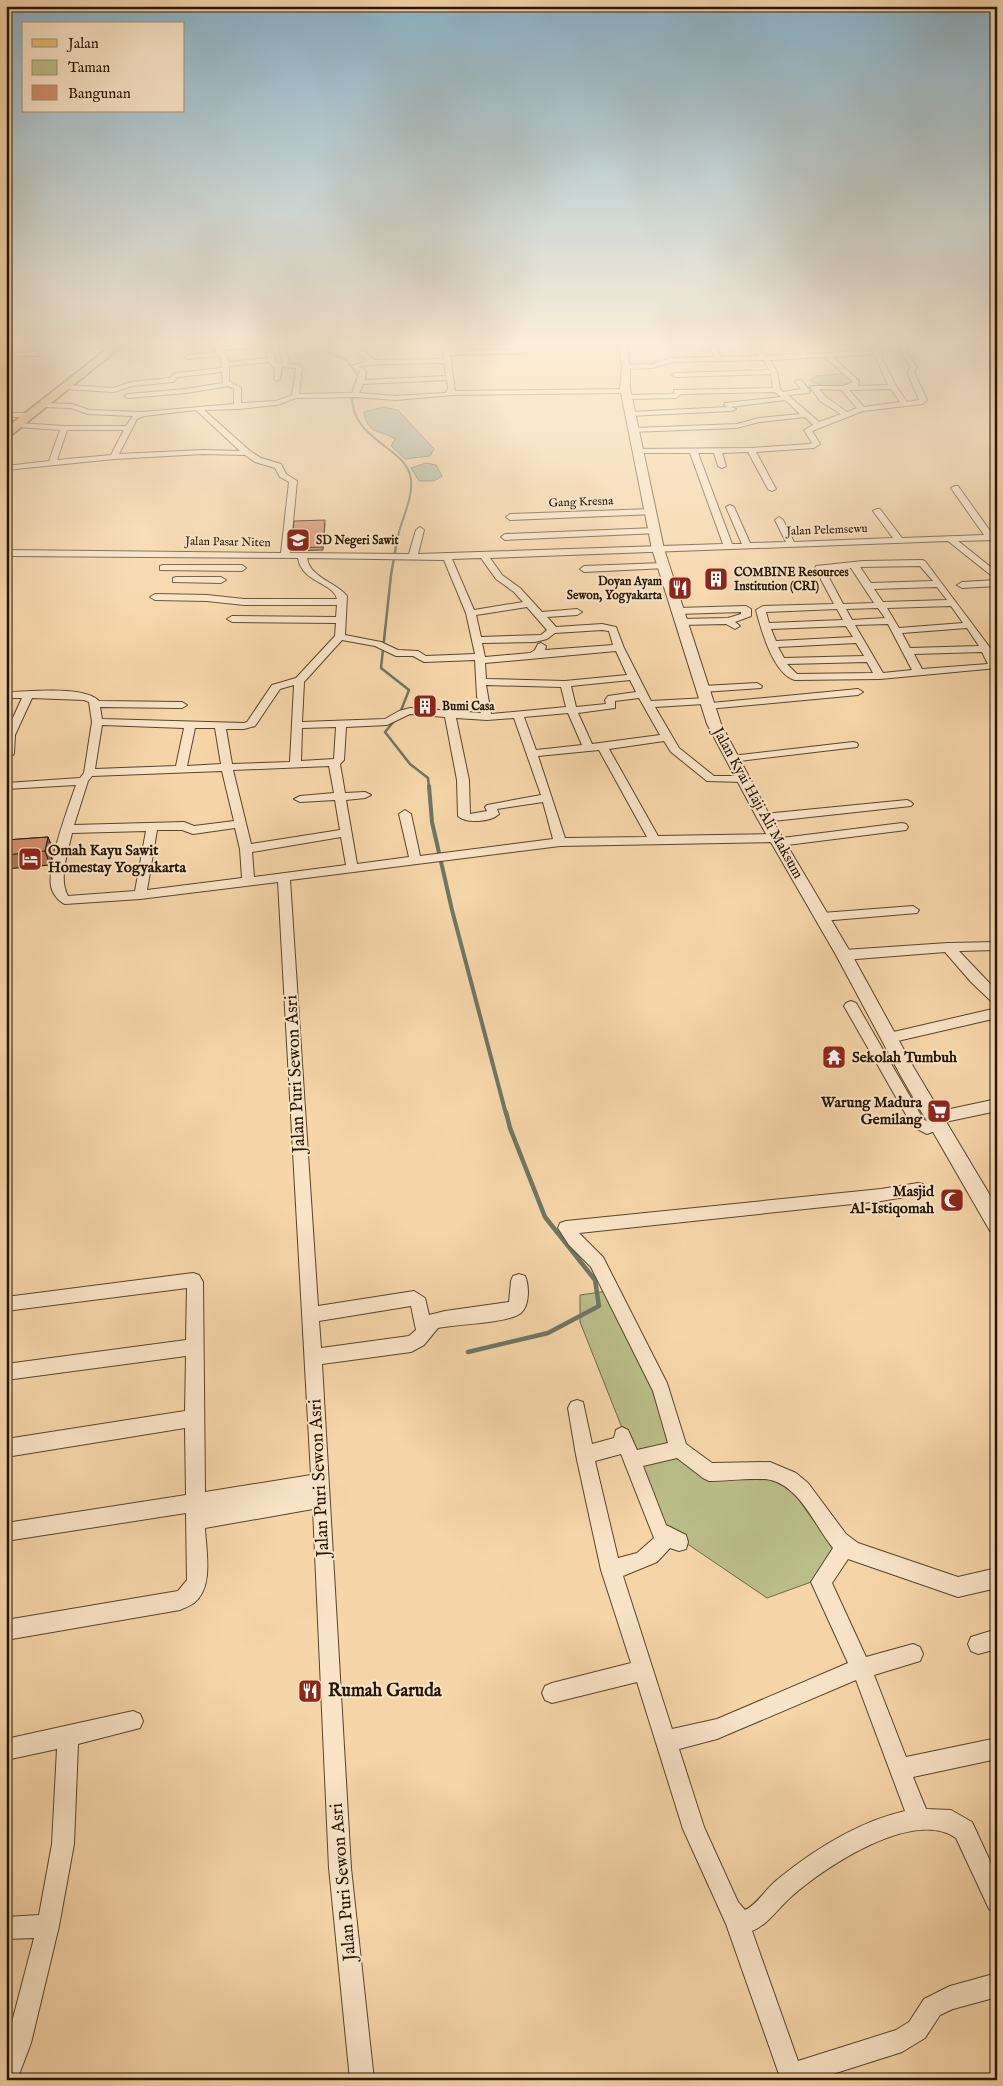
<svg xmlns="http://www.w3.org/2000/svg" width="1003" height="2086" viewBox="0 0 1003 2086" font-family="'IM FELL English',serif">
<rect width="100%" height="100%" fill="#f6d6a9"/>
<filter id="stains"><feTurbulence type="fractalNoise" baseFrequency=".004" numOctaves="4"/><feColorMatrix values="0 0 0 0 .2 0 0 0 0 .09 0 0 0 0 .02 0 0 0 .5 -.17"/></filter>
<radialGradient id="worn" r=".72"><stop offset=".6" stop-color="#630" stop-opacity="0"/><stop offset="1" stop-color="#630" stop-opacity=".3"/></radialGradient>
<path fill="#bbbe89" stroke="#706a45" d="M849 373 859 379V384C843 387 823 390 810 380L816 376Z
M608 1291 657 1390 673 1450 705 1476 763 1474 788 1485 836 1552 814 1581 767 1598 661 1526 580 1322V1295Z"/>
<path fill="#9db9a7" stroke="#6d7765" d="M383 407 398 410 434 449 430 456 405 459 391 446 395 439C380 429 368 436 364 412Z
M426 463 436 465 442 476 434 481H419L411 468Z"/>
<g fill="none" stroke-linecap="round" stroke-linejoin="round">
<path stroke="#6d7765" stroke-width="2" d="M318 342 315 347 346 360 358 376 354 387
M352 394C350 442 408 446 411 480 413 498 402 518 398 536"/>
<path stroke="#6d7765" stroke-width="2.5" d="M398 535 391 575 381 668 409 690 400 713
M396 719 385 732 410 764 428 778 429 787"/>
<path stroke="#6d7765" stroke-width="4" d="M429 786 432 822 452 910 506 1114"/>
<path stroke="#6d7765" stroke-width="4.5" d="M468 1352 548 1333 599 1306 595 1280 545 1217 510 1128 506 1112"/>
<g stroke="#59452b" stroke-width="2">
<path id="minor" d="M36 342H43L35 353 39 354V356H6V352L28 353Z
M208 342H215L219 347 252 344 255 346 252 348 222 350 228 358 229 362 267 358 265 342H271L276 363H283L279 345 276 342H284L290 364 299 365 302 368 299 394 352 393 360 372 351 366 367 361 357 351 349 347 323 345 320 342C345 342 356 340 374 360L444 359 441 342H447L449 351 525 349 528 351 525 353 450 355 455 391 626 389 630 391 626 393 452 395 396 400 355 397 296 398 277 405 238 409 204 410 250 451 261 458 281 464 286 474 297 481 290 553 409 554 416 530 420 527 424 530 418 554 723 544 690 453H637L633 451 634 449 751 448 810 444 812 443 804 430 813 425 805 417 759 422 737 428 631 432V428H634L737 424 759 418 800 414 785 400 731 407 736 409 732 411 628 416V412H631L727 407 724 405 725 403 781 397 775 392 681 394 676 398 628 399 624 397 628 395 674 394V390H677L773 388 771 374 675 377 672 375 675 373 769 370 764 360 672 362 653 368 626 369 623 367 626 365 652 364 671 358 714 357 707 342H713L721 357 759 356 751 342H757L765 356 801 354 792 342H798L807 354 875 350 869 342H876L883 352 880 354 896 386 907 402 919 400 908 374V371L911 367 900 350 903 342H909L907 353 917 367 914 371 915 374 927 400 922 404 863 411 812 431 820 444 814 448 756 452 776 489 772 491 768 489 748 452 722 453 726 466 722 468 718 466 714 453H698L732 544H742L726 507 730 505 734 507 750 543 786 542 775 520 779 517 783 520 794 542 893 538 873 511 877 509H880L902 538 984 535 951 488 955 486H958L993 535 997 534V540L958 541 997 572V580L948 541 490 558 502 575 520 588 542 612 577 609 582 612 577 615 547 617 556 627 602 624 616 627 624 648 651 701 707 698 711 699V703L858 689 863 692 858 695 708 709 704 708V704L655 707 679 748 714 776H743L749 779 743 782 707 781 671 752 664 741 609 749 658 836 776 834 782 838 902 823 906 824 908 827 906 830 779 846 773 842 560 846 290 880 318 1306 414 1291 425 1298 429 1315 445 1311 509 1302 511 1281 513 1276 519 1274 525 1276C529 1285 530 1305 521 1313 509 1323 456 1324 438 1328L424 1345 411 1352 322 1364 351 1868 374 2080H350L329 1868 313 1509 205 1528C206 1551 214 1587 194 1603 190 1606 184 1608 180 1610L6 1640V1620L178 1591 187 1580 186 1513 6 1541V1523L186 1495 185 1428 6 1457V1439L185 1411 186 1356 6 1380V1364L186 1340 187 1288 6 1311V1297L193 1273 199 1275 203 1282 205 1492 311 1475 278 882 140 899 65 904C59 902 52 893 51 886 47 864 68 808 76 785L6 789V783L80 778 84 773 92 722 89 702 84 700 32 698 15 735 14 753 13 755 6 756V733L22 698H6V692C28 692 84 685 99 701L182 702 187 705 182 708 100 707 102 719 244 723 247 722 272 685 296 678 335 636 336 623 232 622 227 619 232 616 336 617 337 605H244L207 601 155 600 150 597 155 594 207 595 244 599H337C333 582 302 583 298 558L6 556V550L281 553 289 482 280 477 275 468 255 462 245 455 203 454 114 459 6 470V466L49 461 60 430 18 427 6 429V425L18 423 64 426H126L133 416 88 414 71 408 43 407 39 405 40 403 72 404 89 410 142 412 234 404V389L228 386 186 393 128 398 124 396 128 394 186 389 223 383 222 372 178 377 173 382 132 386 114 392 66 389 62 387 66 385 113 388 131 382 170 378 175 373 222 368 220 356 187 359 184 357 187 355 217 352ZM874 354 888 385 858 386 859 381 833 357ZM825 357 853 382 843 386H812L810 387 820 401 841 414 819 422 788 395 809 393 810 391 801 380 795 381 801 389 783 392 780 389 777 372 770 360ZM269 362 272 366 275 367 274 379 277 381 280 379 282 367 296 368 292 395 276 401 241 403V388L229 381V366ZM444 363 446 376 365 380 366 371 359 366 383 364ZM447 380 448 389 445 393 396 396 359 393 363 384ZM819 389 841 390 857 408 847 412 826 397ZM891 389 900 402 864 407 849 390ZM196 410 240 451 203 450 119 454 137 419 144 416ZM67 430H124L111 455 57 460ZM307 558 444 560 466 613 475 654 426 656 418 651 398 650 381 642 345 635 347 596C336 582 310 578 307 558ZM481 558 496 579 514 592 523 602 474 610 452 559ZM527 607 547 630 541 635 481 637 476 615ZM602 630 609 631 613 645 545 650 546 646 541 643 538 644 535 650 530 653 485 657 482 643 535 642 547 639 555 633ZM342 640 375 646 396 656H413L424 662 475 660 477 696 481 713 410 708 399 711 385 719 302 722 304 682ZM616 651 627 675 565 681 486 679 485 663ZM630 680 636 692 608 696 605 700 606 704 576 707 571 686ZM294 685 290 762 232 764 226 729H244L255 726 280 689ZM486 685 561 687 566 707 491 714ZM639 698 660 735 592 744 578 713 615 708V701ZM568 713 582 745 536 750 524 717ZM410 714 445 717 457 780 458 816C466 824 491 822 499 814L497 809 543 802 553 839 420 856 411 814 405 810 399 814 409 857 357 864 346 800 365 798 371 795 365 792 345 793 340 764 344 760 346 727 387 725ZM456 718 487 720 514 718 541 795 487 805 485 807 487 811 470 814 469 780ZM102 725 184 728 176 766 95 769ZM336 727 334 759 301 761 302 728ZM195 728H215L221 764 187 766ZM599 750 647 837 565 838 538 756ZM329 766 334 793 300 796 294 799 300 802 335 800 340 830 251 844 233 770ZM222 771 234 821 194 826 184 822 74 825 88 781 92 776ZM235 828 240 849 242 878 147 890 157 830H182L193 834ZM146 831 135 891 68 896C58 878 68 852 72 833ZM341 837 346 865 254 877 252 852ZM411 1306 416 1330 409 1336 321 1348 319 1321Z
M6 413H30L34 415 30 417H6Z
M652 509 655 510V514L510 520 506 517 510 514Z
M655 528 659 531 658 533 505 540 501 537 505 534Z
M922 560 925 561 991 649 997 660V668L880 679 795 680C773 674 761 629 756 610L763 606 834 604 815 568 816 566 863 561ZM920 566 933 581 871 583 860 567ZM851 568 874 603 843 604 825 570ZM937 587 947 600 883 602 874 589ZM951 606 963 623 899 628 887 608ZM878 608 885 618 852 620 846 609ZM837 609 843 620 769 623 766 612ZM888 624 912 670 883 673 855 625ZM846 626 853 637 776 641 771 629ZM967 628 979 646 910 648 902 633ZM856 643 864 656 784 658 778 647ZM982 652 988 664 922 669 914 654ZM867 662 873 673 797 674 787 664Z
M663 563 666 564V568L584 572 580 569 584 566Z
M163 565H242L246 568 242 571 160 570V566Z
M176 577H221L226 580 221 583 173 582V578Z
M997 580V586L962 588 957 585 962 582Z
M746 606 751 609V616L735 622 740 626 735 629 726 624 680 625 675 622 680 619 728 618 741 614V612L677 614 672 611 677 608Z
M757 683 762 686 761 688 703 692 698 689 703 686Z
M853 742 857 743 858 745 857 747 731 762 726 759 731 756Z
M907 800 911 802 913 804 911 806 764 822 758 818 764 814Z
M913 906 919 910 917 913 822 921 816 917 822 913Z
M997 942V950L959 951 997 991V1004L992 1002 971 982 945 952 844 960 839 958 838 955 839 952 844 950 948 943Z
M851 1001 856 1003 923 1119 928 1122 930 1121 929 1118 931 1114 936 1112 997 1099V1111L945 1122 944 1128 927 1134 913 1127 844 1006 846 1003Z
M997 1008V1018L889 1043 884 1042 882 1038 884 1034 889 1033Z
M918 1183 923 1184 926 1189 923 1194 881 1201 579 1233 603 1257 667 1383 686 1444 712 1463 770 1462 796 1473 808 1483 846 1534 858 1543 958 1577 997 1568V1588L958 1597 848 1559 832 1583 866 1657 913 1644 920 1647 923 1654 920 1661 874 1675 906 1757 997 1738V1759L913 1777 926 1809 951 1810 972 1822 997 1876V1912L989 1909 956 1838C913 1808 825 1867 792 1896 778 1908 769 1924 752 1931L798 2061 896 2030 909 2022 924 1999 950 1986 997 1973V1997L953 2009 940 2015 925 2038 902 2052 814 2080H781L726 1924 683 1829 637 1682 552 1703 545 1700 542 1693 545 1686 552 1683 631 1663 601 1570 576 1455 568 1408 571 1402 577 1400 583 1402 592 1444 614 1438 616 1430 622 1427 628 1430 637 1450 668 1443 653 1391 591 1267 569 1245 558 1228 560 1223 566 1221 881 1189ZM621 1454 654 1538 637 1553 618 1558 595 1461ZM677 1458 703 1478 709 1481C725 1481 757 1477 771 1480 801 1488 815 1526 833 1548L811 1582 848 1663 717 1719 672 1729 623 1576 657 1562 670 1548 679 1551 686 1549 688 1542 686 1535 666 1525 643 1466ZM856 1680 905 1811C858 1822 815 1849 778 1879 766 1888 758 1904 745 1910L738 1902 704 1827 679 1749 717 1739Z
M997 1629V1649L978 1654 971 1651 968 1644 971 1637Z
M133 1711 140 1714 143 1721 140 1728 78 1744 74 1844 59 1926 31 2043 17 2080H6V2045L34 1938 6 1939V1917L39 1915 52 1844 57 1749 6 1760V1739Z"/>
</g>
<g stroke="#59452b" stroke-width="2">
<path id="tertiary" d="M618 342H626L630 367V388L664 549 721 724 771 818 852 955 914 1068 997 1207V1233L990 1231 902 1078 836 955 757 818 707 724 652 549 620 388 622 367Z"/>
</g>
<g stroke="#251501" stroke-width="3">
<path id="primary" d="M116 342H127L10 436 6 437V428Z"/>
</g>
<use href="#minor" fill="#f9e4c7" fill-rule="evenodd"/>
<use href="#tertiary" fill="#f9e4c7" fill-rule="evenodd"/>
<use href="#primary" fill="#ebbb74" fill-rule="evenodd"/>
</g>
<path fill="#b57a5d" stroke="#251501" d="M325 523 323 550 292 551V548Z
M48 837 53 850 50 865 6 869V840Z"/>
<path fill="#93634c" stroke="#251501" d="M48 837 53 850 50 865 45 851Z"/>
<path fill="#d28e6c" stroke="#251501" d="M325 520 323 547 292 548 294 521Z
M48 837 45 851 6 855V840Z"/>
<linearGradient id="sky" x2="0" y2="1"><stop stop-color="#8ab6ce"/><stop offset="0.54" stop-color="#fbedd8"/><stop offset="1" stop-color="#fbedd8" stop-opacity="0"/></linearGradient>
<rect width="1003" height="634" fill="url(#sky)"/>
<defs>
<g id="school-square" transform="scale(1.25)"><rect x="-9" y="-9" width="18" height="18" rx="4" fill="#8f2418" stroke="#f9e4c7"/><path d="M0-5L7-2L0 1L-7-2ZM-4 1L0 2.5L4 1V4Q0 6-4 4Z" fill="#fff"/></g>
<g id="building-square" transform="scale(1.25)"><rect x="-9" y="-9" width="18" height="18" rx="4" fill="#8f2418" stroke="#f9e4c7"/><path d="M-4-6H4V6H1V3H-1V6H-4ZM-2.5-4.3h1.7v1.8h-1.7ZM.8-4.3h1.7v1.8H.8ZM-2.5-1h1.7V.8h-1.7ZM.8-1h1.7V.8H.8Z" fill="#fff"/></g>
<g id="restaurant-square" transform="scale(1.25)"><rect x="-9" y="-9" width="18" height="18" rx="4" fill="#8f2418" stroke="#f9e4c7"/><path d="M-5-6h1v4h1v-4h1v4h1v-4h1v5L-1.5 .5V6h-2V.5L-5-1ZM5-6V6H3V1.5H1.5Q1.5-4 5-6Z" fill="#fff"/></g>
<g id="hotel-square" transform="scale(1.25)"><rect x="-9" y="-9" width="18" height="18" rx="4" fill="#8f2418" stroke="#f9e4c7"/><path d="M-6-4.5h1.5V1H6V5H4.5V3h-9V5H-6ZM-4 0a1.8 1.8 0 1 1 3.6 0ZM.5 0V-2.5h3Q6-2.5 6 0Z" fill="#fff"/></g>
<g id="temple-square" transform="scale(1.25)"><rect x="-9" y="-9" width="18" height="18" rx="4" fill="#8f2418" stroke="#f9e4c7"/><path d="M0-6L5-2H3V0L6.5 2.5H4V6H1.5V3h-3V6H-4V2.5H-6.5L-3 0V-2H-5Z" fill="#fff"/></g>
<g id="supermarket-square" transform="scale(1.25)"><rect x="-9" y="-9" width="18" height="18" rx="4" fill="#8f2418" stroke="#f9e4c7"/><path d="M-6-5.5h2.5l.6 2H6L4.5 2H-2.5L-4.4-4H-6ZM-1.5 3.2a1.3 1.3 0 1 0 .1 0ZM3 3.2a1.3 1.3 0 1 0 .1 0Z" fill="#fff"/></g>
<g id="mosque-square" transform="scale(1.25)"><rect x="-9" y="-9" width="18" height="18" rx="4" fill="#8f2418" stroke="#f9e4c7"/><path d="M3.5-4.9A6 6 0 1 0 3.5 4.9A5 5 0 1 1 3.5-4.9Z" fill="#fff"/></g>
</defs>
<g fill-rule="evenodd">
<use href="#school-square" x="298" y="540"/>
<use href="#building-square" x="716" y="579"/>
<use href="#restaurant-square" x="680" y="588"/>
<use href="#building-square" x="425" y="706"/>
<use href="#hotel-square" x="30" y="859"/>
<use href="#temple-square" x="834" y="1057"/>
<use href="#supermarket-square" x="939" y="1111"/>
<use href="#mosque-square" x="952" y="1200"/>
<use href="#restaurant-square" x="310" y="1691"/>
</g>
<g text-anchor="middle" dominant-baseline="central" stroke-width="4" stroke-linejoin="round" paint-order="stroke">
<g font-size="12" fill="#251501" stroke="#f9e4c7">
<text transform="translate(581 502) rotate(-2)">Gang Kresna</text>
<text transform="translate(827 530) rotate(-2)">Jalan Pelemsewu</text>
<text transform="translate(228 542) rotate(1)">Jalan Pasar Niten</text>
</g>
<g font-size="12" font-weight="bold" fill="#251501" stroke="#f9e4c7" text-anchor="start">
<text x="316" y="540">SD Negeri Sawit</text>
<text x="734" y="572">COMBINE Resources<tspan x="734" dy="14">Institution (CRI)</tspan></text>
<text x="662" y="581" text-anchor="end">Doyan Ayam<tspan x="662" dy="14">Sewon, Yogyakarta</tspan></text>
<text x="442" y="706">Bumi Casa</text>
</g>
<g font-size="15" fill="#251501" stroke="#f9e4c7">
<text transform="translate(758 803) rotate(61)">Jalan Kyai Haji Ali Maksum</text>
</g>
<g font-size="15" font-weight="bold" fill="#251501" stroke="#f9e4c7" text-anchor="start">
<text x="48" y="850">Omah Kayu Sawit<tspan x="48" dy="17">Homestay Yogyakarta</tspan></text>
<text x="852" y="1057">Sekolah Tumbuh</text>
<text x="922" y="1102" text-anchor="end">Warung Madura<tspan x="922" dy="17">Gemilang</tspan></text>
<text x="934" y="1191" text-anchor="end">Masjid<tspan x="934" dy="17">Al-Istiqomah</tspan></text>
</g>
<g font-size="18" fill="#251501" stroke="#f9e4c7">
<text transform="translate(296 1074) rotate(-93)">Jalan Puri Sewon Asri</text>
<text transform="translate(320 1478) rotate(-93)">Jalan Puri Sewon Asri</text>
<text transform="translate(344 1882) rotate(-95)">Jalan Puri Sewon Asri</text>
</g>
<g font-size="18" font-weight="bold" fill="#251501" stroke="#f9e4c7" text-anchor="start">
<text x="328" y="1691">Rumah Garuda</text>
</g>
</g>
<rect width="1003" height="2086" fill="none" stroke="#f6d6a9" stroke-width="25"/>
<rect x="8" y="8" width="988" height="2071" fill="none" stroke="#251501" stroke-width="2.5"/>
<rect x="12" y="12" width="978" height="2061" fill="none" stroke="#251501"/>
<rect x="22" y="22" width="162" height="90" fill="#f9e4c7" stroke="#a49178"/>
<rect x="32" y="39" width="25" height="8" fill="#ebbb74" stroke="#a49178"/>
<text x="68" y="48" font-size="15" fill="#251501">Jalan</text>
<rect x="32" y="60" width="25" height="15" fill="#bbbe89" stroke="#a49178"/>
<text x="68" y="72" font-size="15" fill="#251501">Taman</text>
<rect x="32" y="85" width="25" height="15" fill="#d28e6c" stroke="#a49178"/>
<text x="68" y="98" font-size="15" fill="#251501">Bangunan</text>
<rect width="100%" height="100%" filter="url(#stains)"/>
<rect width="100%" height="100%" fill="url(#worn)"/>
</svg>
